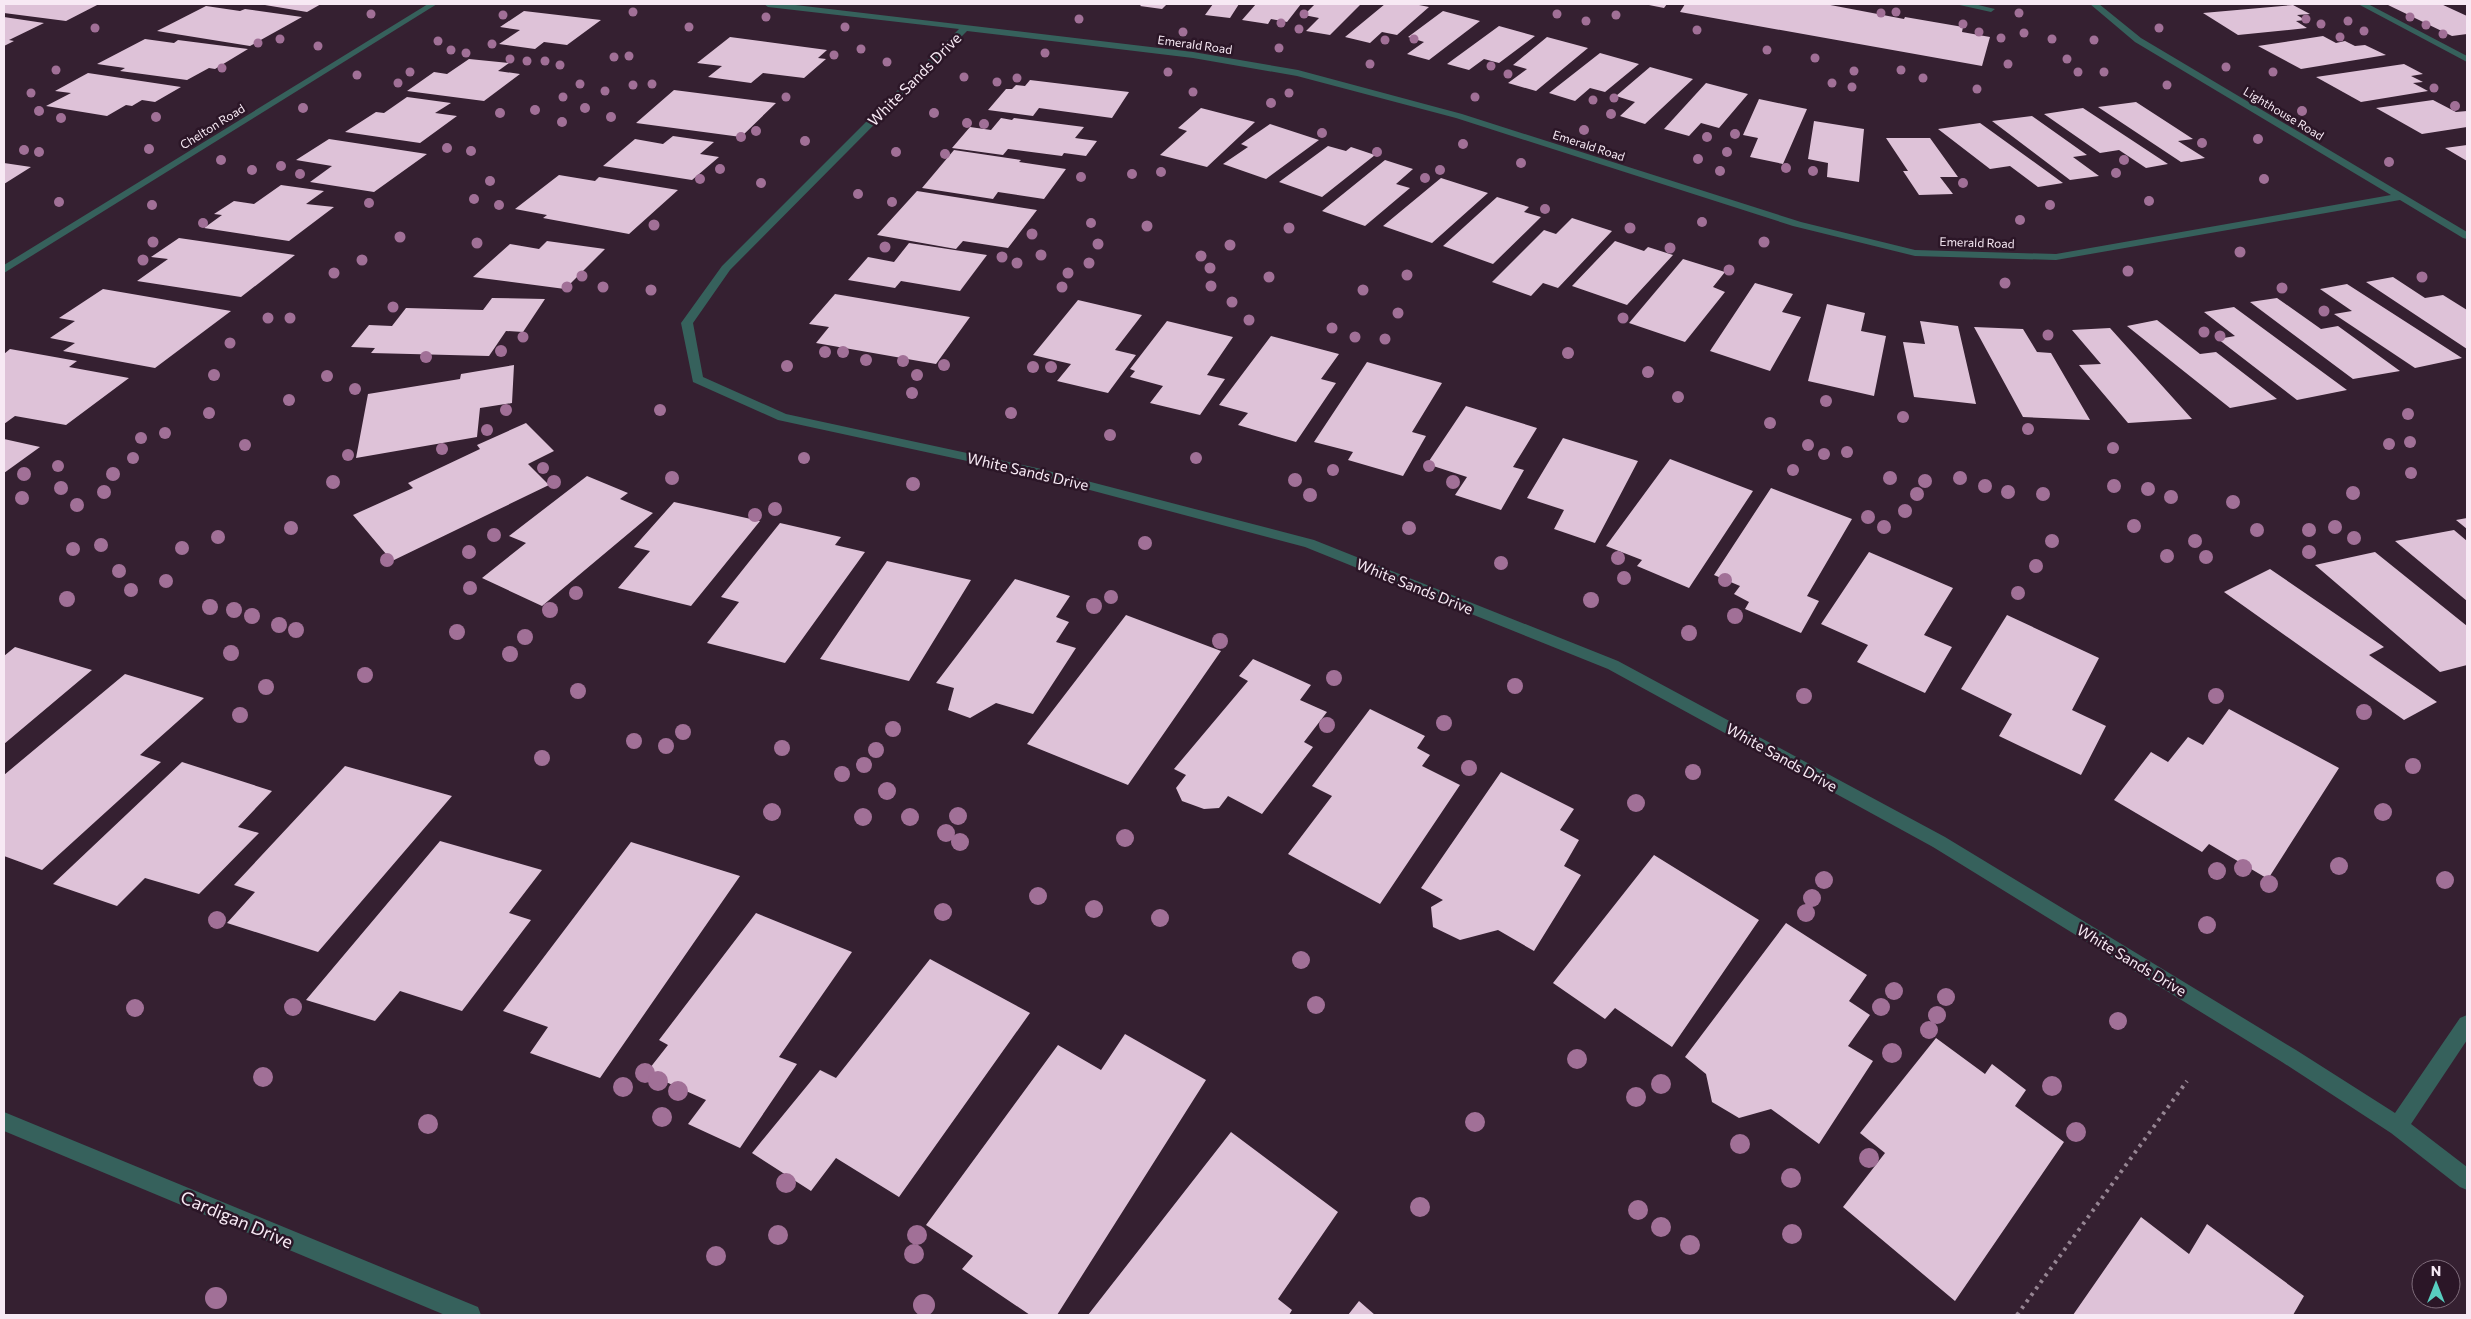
<svg xmlns="http://www.w3.org/2000/svg" width="2471" height="1319" viewBox="0 0 2471 1319" font-family="Commissioner,sans-serif">
<rect width="100%" height="100%" fill="#352031"/>
<path fill="#dec2d8" d="M4 4H99L66 21 4 13Z
M259 4H321L307 12Z
M1142 4H1167L1162 9 1140 6Z
M1213 4H1239L1230 18 1205 15Z
M1256 4H1301L1287 22 1271 19 1268 24 1242 20Z
M1315 4H1361L1330 35 1306 31 1319 18 1304 15Z
M1385 4H1414L1429 7 1397 35 1382 32 1370 43 1345 37Z
M1644 4H1667L1664 8Z
M1685 4H1825L1904 19 1905 17 1963 27 1962 32 1990 37 1982 66 1680 12Z
M2386 4H2441L2467 16V34L2452 36Z
M2293 5 2310 14 2297 15 2305 20 2296 21 2307 28 2238 35 2203 13Z
M206 6 240 11 245 9 302 17 250 46 157 31Z
M524 11 601 20 567 45 544 42 535 49 499 44 520 30 500 27Z
M1443 11 1480 21 1429 60 1407 54 1424 42 1408 37Z
M4 17 44 23 9 40 14 41 4 46Z
M1499 26 1535 36 1499 63 1484 59 1469 70 1447 64Z
M2323 36 2336 43 2345 41 2355 46 2365 45 2386 55 2301 69 2258 46Z
M730 37 827 50 818 58 826 59 804 78 763 73 751 83 708 77 722 66 697 63Z
M1547 37 1588 48 1536 91 1508 83 1527 69 1513 65Z
M145 39 174 43 178 40 248 49 215 69 209 68 187 80 120 71 125 68 97 64Z
M1600 53 1639 64 1605 92 1590 88 1575 101 1549 93Z
M469 59 509 63 498 71 520 74 484 101 407 91 434 72 447 74Z
M2404 64 2423 74 2411 76 2423 82 2413 83 2428 91 2361 102 2316 77Z
M1650 67 1693 79 1645 124 1620 116 1635 102 1616 96Z
M88 73 181 87 155 102 142 100 132 106 126 105 107 116 46 106 71 93 55 91Z
M1030 80 1129 92 1112 118 1039 108 1033 116 988 110 1006 89H1012L1016 85 1025 86Z
M1706 83 1748 94 1719 128 1701 123 1689 136 1664 129Z
M674 90 776 103 741 137 636 123Z
M407 97 451 103 435 113 457 116 420 143 345 132 376 112 384 113Z
M1759 99 1807 109 1783 164 1750 157 1758 138 1743 135Z
M2433 100 2456 112 2467 111V127L2422 134 2376 108Z
M2136 102 2193 139 2178 141 2205 158 2181 162 2098 107Z
M1201 108 1255 122 1207 167 1160 155 1187 131 1178 128Z
M2083 108 2168 164 2146 168 2119 150 2100 153 2044 114Z
M2032 116 2087 155 2073 157 2099 176 2070 180 1992 121Z
M1001 118 1012 120 1014 118 1084 127 1075 138 1097 141 1086 156 1064 153 1062 156 1008 149 1003 155 952 148 970 127 991 130Z
M1814 121 1864 129 1859 182 1827 177 1828 163 1808 159Z
M1980 123 2063 183 2038 187 2010 166 1990 169 1938 129Z
M1270 124 1319 140 1266 179 1223 164 1248 147 1241 144Z
M673 136 714 142 700 154 719 157 692 180 603 166 635 139 663 144Z
M1886 138H1930L1958 177H1940L1953 194 1919 195 1903 171H1908Z
M329 139 427 154 374 192 310 182 332 166 296 160Z
M2467 145V161L2445 148Z
M1328 146 1346 151 1351 147 1375 155 1322 197 1279 182Z
M954 150 1021 160 1019 162 1066 169 1044 199 998 192 993 199 922 188Z
M1385 160 1413 169 1396 184 1410 188 1365 226 1322 211Z
M4 163 31 167 4 184Z
M559 175 595 181 599 177 678 190 629 234 543 218 547 215 515 209Z
M1441 178 1488 193 1432 243 1383 226Z
M281 185 324 191 306 204 334 207 289 241 204 228 222 215 214 214 234 201 254 204Z
M917 191 1037 210 1008 248 963 241 956 249 877 235Z
M1497 197 1529 207 1524 212 1541 217 1493 264 1443 246Z
M1572 218 1612 231 1558 288 1543 283 1531 296 1492 282 1544 230 1556 234Z
M179 238 295 255 241 297 137 281 168 259 151 257Z
M547 241 605 249 565 289 473 277 510 244 539 249Z
M1615 241 1644 251 1648 247 1673 255 1627 305 1572 286Z
M909 243 987 255 960 291 901 281 895 288 848 280 868 257 894 262Z
M1683 259 1725 272 1713 287 1725 292 1685 342 1629 323Z
M2393 277 2425 298 2443 295 2467 310V349L2366 282Z
M1755 283 1793 294 1782 312 1801 317 1770 371 1710 351Z
M2347 284 2462 358 2415 368 2334 314 2352 311 2320 289Z
M103 289 231 311 155 368 63 351 75 343 50 338 75 321 59 318Z
M835 294 970 317 936 364 816 343 829 327 809 324Z
M492 298 545 299 523 332 506 331 489 356 371 353 375 348 351 347 369 325 392 326 406 308 483 310Z
M2277 298 2321 329 2338 326 2400 371 2353 379 2250 302Z
M1078 300 1142 315 1115 350 1136 355 1108 393 1057 381 1071 364 1033 355Z
M1827 304 1865 313 1861 331 1886 336 1874 396 1808 381Z
M2234 307 2347 390 2297 400 2218 339 2235 336 2204 312Z
M2157 320 2200 354 2216 352 2277 399 2230 408 2127 326Z
M1167 321 1233 337 1207 375 1225 379 1200 415 1150 403 1163 386 1130 377 1135 371 1130 369Z
M1920 321 1958 326 1976 404 1914 397 1903 342 1925 344Z
M1974 327 2023 329 2037 352 2051 353 2090 420 2023 417Z
M2110 328 2192 419 2128 423 2079 365 2101 364 2072 330Z
M1271 336 1339 354 1321 379 1336 383 1296 442 1238 425 1248 413 1219 405Z
M10 349 77 361 69 367 129 378 66 425 15 416 4 424V354Z
M1367 362 1442 383 1412 432 1426 436 1403 476 1348 460 1353 452 1314 442Z
M514 365 512 403 480 408 477 437 356 458 368 394 460 379 461 374Z
M1466 406 1537 428 1513 467 1524 470 1501 510 1455 495 1467 477 1427 464Z
M526 423 554 451 528 464 549 485 392 561 353 515 413 488 408 483 480 449 477 445Z
M1563 438 1638 461 1595 543 1554 529 1564 510 1527 498Z
M4 439 40 447 4 473Z
M1670 459 1753 491 1689 588 1637 566 1642 560 1606 546Z
M587 476 628 493 620 499 653 513 542 606 482 578 526 543 509 536Z
M1771 488 1852 519 1807 596 1819 601 1801 633 1745 609 1749 602 1734 594 1740 586 1714 575Z
M674 502 760 521 691 606 618 588 650 551 634 547Z
M2467 518V529L2456 520Z
M780 523 841 537 835 545 865 552 785 663 707 643 739 602 721 597Z
M2454 530 2467 541V601L2395 541Z
M1869 552 1953 588 1924 635 1952 647 1925 693 1857 662 1868 645 1821 624Z
M2375 552 2467 626V665L2440 672 2315 565Z
M887 561 971 580 909 681 820 659Z
M2270 569 2384 647 2369 655 2437 702 2404 720 2224 592Z
M1015 579 1070 596 1056 617 1069 622 1056 642 1076 648 1033 714 996 703 970 718 948 710 954 688 936 683Z
M1126 615 1221 651 1128 785 1027 744Z
M2007 615 2099 658 2072 710 2106 726 2081 775 1999 736 2012 714 1961 689Z
M15 647 92 670 4 744V656Z
M1253 659 1311 685 1300 700 1327 712 1304 742 1313 747 1262 814 1228 796 1219 808 1204 809 1182 801 1176 788 1186 775 1174 769 1248 681 1239 676Z
M125 674 204 698 140 755 161 762 42 870 4 856V775Z
M1370 709 1425 736 1417 748 1430 755 1422 766 1460 785 1380 904 1288 854 1332 796 1312 786Z
M2229 709 2339 768 2268 879 2209 844 2202 852 2114 800 2151 752 2168 762 2188 737 2203 745Z
M182 762 272 791 238 827 259 833 199 894 145 878 117 906 53 884Z
M345 766 452 796 318 952 227 923 255 892 234 885Z
M1501 772 1574 809 1560 830 1579 840 1564 866 1581 875 1534 951 1498 930 1460 940 1433 927 1431 907 1443 900 1421 888Z
M440 841 542 870 509 913 531 920 462 1011 400 991 375 1021 306 1000Z
M631 842 740 876 600 1078 530 1053 548 1027 503 1011Z
M1654 855 1759 920 1672 1047 1615 1008 1605 1019 1553 983Z
M756 913 852 952 779 1057 797 1064 740 1148 688 1124 706 1100 646 1073 668 1045 659 1040Z
M1786 923 1867 975 1849 1001 1870 1015 1848 1046 1873 1061 1819 1144 1771 1109 1739 1118 1712 1102 1706 1074 1685 1057Z
M930 959 1030 1013 899 1197 836 1158 811 1191 752 1153 820 1070 836 1078Z
M1125 1034 1206 1080 1057 1315H1030L962 1269 973 1256 926 1225 1058 1045 1101 1070Z
M1936 1038 1985 1074 1992 1064 2026 1090 2015 1106 2064 1142 1955 1301 1843 1207 1885 1153 1860 1133Z
M1231 1132 1338 1212 1278 1299 1292 1310 1289 1315H1088Z
M2141 1217 2189 1254 2207 1224 2304 1296 2293 1315H2073Z
M1359 1301 1375 1315H1348Z"/>
<g fill="none" stroke-linecap="round" stroke-linejoin="round">
<path stroke="#968593" stroke-width="4" stroke-dasharray="3 5" stroke-linecap="butt" d="M2017 1315 2187 1081"/>
<path fill="#36615c" fill-rule="evenodd" d="M1955 4H1974L1995 9 1991 12Z
M2358 4H2368L2467 56V62Z"/>
<path fill="#36615c" fill-rule="evenodd" d="M764 4H787L1193 52 1298 70 1462 114 1801 222 1915 250 2056 254 2391 195 2135 42 2090 4H2099L2141 38 2467 232V239L2463 238 2400 200 2056 260 1915 256 1793 226 1456 118 1297 76 1193 58 967 31 730 270 693 323 703 377 786 414 1037 468 1314 540 1618 661 1945 837 2296 1050 2395 1113 2460 1018 2467 1015V1040L2411 1124 2467 1167V1190L2460 1187 2391 1133 2282 1062 1933 847 1608 669 1305 547 1037 476 778 420 693 382 681 323 722 266 959 29 768 7Z
M4 1112 478 1307 481 1315H445L4 1131Z"/>
<path fill="#36615c" fill-rule="evenodd" d="M428 4H437L4 273V265Z"/>
</g>
<g fill="#a17097">
<circle cx="633" cy="12" r="4.5"/>
<circle cx="1896" cy="12" r="4.5"/>
<circle cx="1881" cy="13" r="4.5"/>
<circle cx="2019" cy="13" r="4.5"/>
<circle cx="371" cy="14" r="4.5"/>
<circle cx="1304" cy="14" r="4.5"/>
<circle cx="1557" cy="14" r="4.5"/>
<circle cx="503" cy="15" r="4.5"/>
<circle cx="1616" cy="15" r="4.5"/>
<circle cx="766" cy="17" r="4.5"/>
<circle cx="2410" cy="17" r="4.5"/>
<circle cx="1079" cy="19" r="4.5"/>
<circle cx="2306" cy="19" r="4.5"/>
<circle cx="1586" cy="21" r="4.5"/>
<circle cx="2348" cy="21" r="4.5"/>
<circle cx="1281" cy="23" r="4.5"/>
<circle cx="1963" cy="24" r="4.5"/>
<circle cx="2321" cy="24" r="4.5"/>
<circle cx="2426" cy="25" r="4.5"/>
<circle cx="689" cy="27" r="4.5"/>
<circle cx="845" cy="27" r="4.5"/>
<circle cx="95" cy="28" r="4.5"/>
<circle cx="2159" cy="28" r="4.5"/>
<circle cx="1299" cy="29" r="4.5"/>
<circle cx="1697" cy="30" r="4.5"/>
<circle cx="2364" cy="31" r="4.5"/>
<circle cx="1183" cy="32" r="4.5"/>
<circle cx="1979" cy="32" r="4.5"/>
<circle cx="2024" cy="33" r="4.5"/>
<circle cx="2443" cy="34" r="4.5"/>
<circle cx="2340" cy="37" r="4.5"/>
<circle cx="2001" cy="38" r="4.5"/>
<circle cx="280" cy="39" r="4.5"/>
<circle cx="1414" cy="39" r="4.5"/>
<circle cx="2052" cy="39" r="4.5"/>
<circle cx="1385" cy="40" r="4.5"/>
<circle cx="2094" cy="40" r="4.5"/>
<circle cx="438" cy="41" r="4.5"/>
<circle cx="258" cy="43" r="4.5"/>
<circle cx="492" cy="44" r="4.5"/>
<circle cx="318" cy="46" r="4.5"/>
<circle cx="1279" cy="48" r="4.5"/>
<circle cx="861" cy="49" r="4.5"/>
<circle cx="451" cy="50" r="4.5"/>
<circle cx="1767" cy="50" r="4.5"/>
<circle cx="466" cy="53" r="4.5"/>
<circle cx="1045" cy="53" r="4.5"/>
<circle cx="834" cy="55" r="4.5"/>
<circle cx="629" cy="56" r="4.5"/>
<circle cx="614" cy="57" r="4.5"/>
<circle cx="1815" cy="58" r="4.5"/>
<circle cx="510" cy="59" r="4.5"/>
<circle cx="2067" cy="59" r="4.5"/>
<circle cx="527" cy="61" r="4.5"/>
<circle cx="545" cy="61" r="4.5"/>
<circle cx="887" cy="62" r="4.5"/>
<circle cx="1370" cy="64" r="4.5"/>
<circle cx="2008" cy="64" r="4.5"/>
<circle cx="560" cy="65" r="4.5"/>
<circle cx="1491" cy="66" r="4.5"/>
<circle cx="2226" cy="67" r="4.5"/>
<circle cx="222" cy="68" r="4.5"/>
<circle cx="56" cy="70" r="4.5"/>
<circle cx="1901" cy="70" r="4.5"/>
<circle cx="1854" cy="71" r="4.5"/>
<circle cx="410" cy="72" r="4.5"/>
<circle cx="1168" cy="72" r="4.5"/>
<circle cx="2078" cy="72" r="4.5"/>
<circle cx="2104" cy="72" r="4.5"/>
<circle cx="2273" cy="72" r="4.5"/>
<circle cx="1508" cy="74" r="4.5"/>
<circle cx="357" cy="75" r="4.5"/>
<circle cx="964" cy="77" r="4.5"/>
<circle cx="1017" cy="78" r="4.5"/>
<circle cx="1923" cy="78" r="4.5"/>
<circle cx="997" cy="82" r="4.5"/>
<circle cx="398" cy="83" r="4.5"/>
<circle cx="1832" cy="83" r="4.5"/>
<circle cx="580" cy="84" r="4.5"/>
<circle cx="652" cy="84" r="4.5"/>
<circle cx="633" cy="85" r="4.5"/>
<circle cx="2167" cy="85" r="4.5"/>
<circle cx="1852" cy="87" r="4.5"/>
<circle cx="2434" cy="88" r="4.5"/>
<circle cx="1977" cy="89" r="4.5"/>
<circle cx="605" cy="91" r="4.5"/>
<circle cx="1193" cy="92" r="4.5"/>
<circle cx="31" cy="93" r="4.5"/>
<circle cx="1289" cy="93" r="4.5"/>
<circle cx="563" cy="97" r="4.5"/>
<circle cx="786" cy="97" r="4.5"/>
<circle cx="1475" cy="97" r="4.5"/>
<circle cx="1614" cy="98" r="4.5"/>
<circle cx="1593" cy="100" r="4.5"/>
<circle cx="1271" cy="103" r="5"/>
<circle cx="2455" cy="106" r="5"/>
<circle cx="303" cy="108" r="5"/>
<circle cx="585" cy="108" r="5"/>
<circle cx="535" cy="110" r="5"/>
<circle cx="39" cy="111" r="5"/>
<circle cx="2302" cy="111" r="5"/>
<circle cx="500" cy="113" r="5"/>
<circle cx="934" cy="113" r="5"/>
<circle cx="1611" cy="114" r="5"/>
<circle cx="156" cy="117" r="5"/>
<circle cx="611" cy="117" r="5"/>
<circle cx="61" cy="118" r="5"/>
<circle cx="562" cy="122" r="5"/>
<circle cx="967" cy="123" r="5"/>
<circle cx="984" cy="124" r="5"/>
<circle cx="1584" cy="130" r="5"/>
<circle cx="756" cy="131" r="5"/>
<circle cx="1322" cy="133" r="5"/>
<circle cx="1735" cy="134" r="5"/>
<circle cx="741" cy="137" r="5"/>
<circle cx="1707" cy="137" r="5"/>
<circle cx="2258" cy="139" r="5"/>
<circle cx="805" cy="141" r="5"/>
<circle cx="2202" cy="143" r="5"/>
<circle cx="1463" cy="144" r="5"/>
<circle cx="447" cy="148" r="5"/>
<circle cx="149" cy="149" r="5"/>
<circle cx="24" cy="150" r="5"/>
<circle cx="471" cy="151" r="5"/>
<circle cx="39" cy="152" r="5"/>
<circle cx="896" cy="152" r="5"/>
<circle cx="1377" cy="152" r="5"/>
<circle cx="1727" cy="152" r="5"/>
<circle cx="945" cy="154" r="5"/>
<circle cx="1698" cy="159" r="5"/>
<circle cx="221" cy="160" r="5"/>
<circle cx="2124" cy="160" r="5"/>
<circle cx="2389" cy="162" r="5"/>
<circle cx="1521" cy="163" r="5"/>
<circle cx="281" cy="166" r="5"/>
<circle cx="1786" cy="168" r="5"/>
<circle cx="720" cy="169" r="5"/>
<circle cx="252" cy="170" r="5"/>
<circle cx="1440" cy="170" r="5"/>
<circle cx="1720" cy="171" r="5"/>
<circle cx="1813" cy="171" r="5"/>
<circle cx="1161" cy="172" r="5"/>
<circle cx="2116" cy="173" r="5"/>
<circle cx="300" cy="174" r="5"/>
<circle cx="1132" cy="174" r="5"/>
<circle cx="1081" cy="177" r="5"/>
<circle cx="1425" cy="178" r="5"/>
<circle cx="700" cy="179" r="5"/>
<circle cx="2264" cy="179" r="5"/>
<circle cx="490" cy="181" r="5"/>
<circle cx="761" cy="183" r="5"/>
<circle cx="1963" cy="183" r="5"/>
<circle cx="858" cy="194" r="5"/>
<circle cx="474" cy="199" r="5"/>
<circle cx="2149" cy="201" r="5"/>
<circle cx="59" cy="202" r="5"/>
<circle cx="892" cy="202" r="5"/>
<circle cx="369" cy="203" r="5"/>
<circle cx="152" cy="205" r="5"/>
<circle cx="499" cy="205" r="5"/>
<circle cx="2050" cy="205" r="5"/>
<circle cx="1545" cy="209" r="5"/>
<circle cx="2020" cy="220" r="5"/>
<circle cx="1702" cy="222" r="5"/>
<circle cx="203" cy="223" r="5"/>
<circle cx="1091" cy="223" r="5"/>
<circle cx="654" cy="225" r="5.5"/>
<circle cx="1147" cy="226" r="5.5"/>
<circle cx="1289" cy="228" r="5.5"/>
<circle cx="1630" cy="228" r="5.5"/>
<circle cx="1032" cy="234" r="5.5"/>
<circle cx="400" cy="237" r="5.5"/>
<circle cx="153" cy="242" r="5.5"/>
<circle cx="1764" cy="242" r="5.5"/>
<circle cx="477" cy="243" r="5.5"/>
<circle cx="1098" cy="244" r="5.5"/>
<circle cx="1230" cy="245" r="5.5"/>
<circle cx="885" cy="247" r="5.5"/>
<circle cx="1670" cy="248" r="5.5"/>
<circle cx="2240" cy="252" r="5.5"/>
<circle cx="1041" cy="255" r="5.5"/>
<circle cx="1201" cy="256" r="5.5"/>
<circle cx="1002" cy="257" r="5.5"/>
<circle cx="143" cy="260" r="5.5"/>
<circle cx="362" cy="260" r="5.5"/>
<circle cx="1017" cy="263" r="5.5"/>
<circle cx="1089" cy="263" r="5.5"/>
<circle cx="1210" cy="268" r="5.5"/>
<circle cx="1729" cy="270" r="5.5"/>
<circle cx="2128" cy="271" r="5.5"/>
<circle cx="334" cy="273" r="5.5"/>
<circle cx="1068" cy="273" r="5.5"/>
<circle cx="1407" cy="275" r="5.5"/>
<circle cx="582" cy="276" r="5.5"/>
<circle cx="1269" cy="277" r="5.5"/>
<circle cx="2422" cy="277" r="5.5"/>
<circle cx="2005" cy="283" r="5.5"/>
<circle cx="1211" cy="286" r="5.5"/>
<circle cx="567" cy="287" r="5.5"/>
<circle cx="603" cy="287" r="5.5"/>
<circle cx="1062" cy="287" r="5.5"/>
<circle cx="2282" cy="288" r="5.5"/>
<circle cx="651" cy="290" r="5.5"/>
<circle cx="1363" cy="290" r="5.5"/>
<circle cx="1232" cy="302" r="5.5"/>
<circle cx="393" cy="307" r="5.5"/>
<circle cx="2324" cy="311" r="5.5"/>
<circle cx="1398" cy="313" r="5.5"/>
<circle cx="268" cy="318" r="5.5"/>
<circle cx="290" cy="318" r="5.5"/>
<circle cx="1623" cy="318" r="5.5"/>
<circle cx="1249" cy="320" r="5.5"/>
<circle cx="1332" cy="328" r="5.5"/>
<circle cx="2204" cy="332" r="5.5"/>
<circle cx="2048" cy="335" r="5.5"/>
<circle cx="2220" cy="336" r="5.5"/>
<circle cx="523" cy="337" r="5.5"/>
<circle cx="1355" cy="337" r="5.5"/>
<circle cx="1385" cy="339" r="5.5"/>
<circle cx="230" cy="343" r="5.5"/>
<circle cx="501" cy="351" r="6"/>
<circle cx="825" cy="352" r="6"/>
<circle cx="843" cy="352" r="6"/>
<circle cx="1568" cy="353" r="6"/>
<circle cx="426" cy="357" r="6"/>
<circle cx="866" cy="360" r="6"/>
<circle cx="903" cy="361" r="6"/>
<circle cx="944" cy="365" r="6"/>
<circle cx="787" cy="366" r="6"/>
<circle cx="1033" cy="367" r="6"/>
<circle cx="1051" cy="367" r="6"/>
<circle cx="1648" cy="372" r="6"/>
<circle cx="214" cy="375" r="6"/>
<circle cx="917" cy="375" r="6"/>
<circle cx="327" cy="376" r="6"/>
<circle cx="355" cy="389" r="6"/>
<circle cx="912" cy="393" r="6"/>
<circle cx="1678" cy="397" r="6"/>
<circle cx="289" cy="400" r="6"/>
<circle cx="1826" cy="401" r="6"/>
<circle cx="506" cy="410" r="6"/>
<circle cx="660" cy="410" r="6"/>
<circle cx="209" cy="413" r="6"/>
<circle cx="1011" cy="413" r="6"/>
<circle cx="2408" cy="414" r="6"/>
<circle cx="1903" cy="417" r="6"/>
<circle cx="1770" cy="423" r="6"/>
<circle cx="2028" cy="429" r="6"/>
<circle cx="487" cy="430" r="6"/>
<circle cx="165" cy="433" r="6"/>
<circle cx="1110" cy="435" r="6"/>
<circle cx="141" cy="438" r="6"/>
<circle cx="2410" cy="442" r="6"/>
<circle cx="2389" cy="444" r="6"/>
<circle cx="245" cy="445" r="6"/>
<circle cx="1808" cy="445" r="6"/>
<circle cx="2113" cy="448" r="6"/>
<circle cx="442" cy="449" r="6"/>
<circle cx="1847" cy="452" r="6"/>
<circle cx="1824" cy="454" r="6"/>
<circle cx="348" cy="455" r="6"/>
<circle cx="133" cy="458" r="6"/>
<circle cx="804" cy="458" r="6"/>
<circle cx="1196" cy="458" r="6"/>
<circle cx="58" cy="466" r="6"/>
<circle cx="1429" cy="466" r="6"/>
<circle cx="543" cy="468" r="6"/>
<circle cx="1333" cy="470" r="6"/>
<circle cx="1793" cy="470" r="6"/>
<circle cx="2411" cy="473" r="6"/>
<circle cx="24" cy="474" r="7"/>
<circle cx="113" cy="474" r="7"/>
<circle cx="672" cy="478" r="7"/>
<circle cx="1890" cy="478" r="7"/>
<circle cx="1960" cy="478" r="7"/>
<circle cx="1295" cy="480" r="7"/>
<circle cx="1925" cy="481" r="7"/>
<circle cx="333" cy="482" r="7"/>
<circle cx="554" cy="482" r="7"/>
<circle cx="1453" cy="482" r="7"/>
<circle cx="913" cy="484" r="7"/>
<circle cx="1985" cy="486" r="7"/>
<circle cx="2114" cy="486" r="7"/>
<circle cx="61" cy="488" r="7"/>
<circle cx="2148" cy="489" r="7"/>
<circle cx="104" cy="492" r="7"/>
<circle cx="2008" cy="492" r="7"/>
<circle cx="2353" cy="493" r="7"/>
<circle cx="1917" cy="494" r="7"/>
<circle cx="2043" cy="494" r="7"/>
<circle cx="1310" cy="495" r="7"/>
<circle cx="2171" cy="497" r="7"/>
<circle cx="22" cy="498" r="7"/>
<circle cx="2233" cy="502" r="7"/>
<circle cx="77" cy="505" r="7"/>
<circle cx="775" cy="509" r="7"/>
<circle cx="1905" cy="511" r="7"/>
<circle cx="755" cy="515" r="7"/>
<circle cx="1868" cy="517" r="7"/>
<circle cx="2134" cy="526" r="7"/>
<circle cx="1884" cy="527" r="7"/>
<circle cx="2335" cy="527" r="7"/>
<circle cx="291" cy="528" r="7"/>
<circle cx="1409" cy="528" r="7"/>
<circle cx="2257" cy="530" r="7"/>
<circle cx="2309" cy="530" r="7"/>
<circle cx="494" cy="535" r="7"/>
<circle cx="218" cy="537" r="7"/>
<circle cx="2354" cy="538" r="7"/>
<circle cx="2052" cy="541" r="7"/>
<circle cx="2195" cy="541" r="7"/>
<circle cx="1145" cy="543" r="7"/>
<circle cx="101" cy="545" r="7"/>
<circle cx="182" cy="548" r="7"/>
<circle cx="73" cy="549" r="7"/>
<circle cx="469" cy="552" r="7"/>
<circle cx="2309" cy="552" r="7"/>
<circle cx="2167" cy="556" r="7"/>
<circle cx="2206" cy="557" r="7"/>
<circle cx="1618" cy="558" r="7"/>
<circle cx="387" cy="560" r="7"/>
<circle cx="1501" cy="563" r="7"/>
<circle cx="2036" cy="566" r="7"/>
<circle cx="119" cy="571" r="7"/>
<circle cx="1624" cy="578" r="7"/>
<circle cx="1725" cy="580" r="7"/>
<circle cx="166" cy="581" r="7"/>
<circle cx="470" cy="588" r="7"/>
<circle cx="131" cy="590" r="7"/>
<circle cx="576" cy="593" r="7"/>
<circle cx="2018" cy="593" r="7"/>
<circle cx="1111" cy="597" r="7"/>
<circle cx="67" cy="599" r="8"/>
<circle cx="1591" cy="600" r="8"/>
<circle cx="1094" cy="606" r="8"/>
<circle cx="210" cy="607" r="8"/>
<circle cx="234" cy="610" r="8"/>
<circle cx="550" cy="610" r="8"/>
<circle cx="252" cy="616" r="8"/>
<circle cx="1735" cy="616" r="8"/>
<circle cx="279" cy="625" r="8"/>
<circle cx="296" cy="630" r="8"/>
<circle cx="457" cy="632" r="8"/>
<circle cx="1689" cy="633" r="8"/>
<circle cx="525" cy="637" r="8"/>
<circle cx="1220" cy="641" r="8"/>
<circle cx="231" cy="653" r="8"/>
<circle cx="510" cy="654" r="8"/>
<circle cx="365" cy="675" r="8"/>
<circle cx="1334" cy="678" r="8"/>
<circle cx="1515" cy="686" r="8"/>
<circle cx="266" cy="687" r="8"/>
<circle cx="578" cy="691" r="8"/>
<circle cx="1804" cy="696" r="8"/>
<circle cx="2216" cy="696" r="8"/>
<circle cx="2364" cy="712" r="8"/>
<circle cx="240" cy="715" r="8"/>
<circle cx="1444" cy="723" r="8"/>
<circle cx="1327" cy="725" r="8"/>
<circle cx="893" cy="729" r="8"/>
<circle cx="683" cy="732" r="8"/>
<circle cx="634" cy="741" r="8"/>
<circle cx="666" cy="746" r="8"/>
<circle cx="782" cy="748" r="8"/>
<circle cx="876" cy="750" r="8"/>
<circle cx="542" cy="758" r="8"/>
<circle cx="864" cy="765" r="8"/>
<circle cx="2413" cy="766" r="8"/>
<circle cx="1469" cy="768" r="8"/>
<circle cx="1693" cy="772" r="8"/>
<circle cx="842" cy="774" r="8"/>
<circle cx="887" cy="791" r="9"/>
<circle cx="1636" cy="803" r="9"/>
<circle cx="772" cy="812" r="9"/>
<circle cx="2383" cy="812" r="9"/>
<circle cx="958" cy="816" r="9"/>
<circle cx="863" cy="817" r="9"/>
<circle cx="910" cy="817" r="9"/>
<circle cx="946" cy="833" r="9"/>
<circle cx="1125" cy="838" r="9"/>
<circle cx="960" cy="842" r="9"/>
<circle cx="2339" cy="866" r="9"/>
<circle cx="2243" cy="868" r="9"/>
<circle cx="2217" cy="871" r="9"/>
<circle cx="1824" cy="880" r="9"/>
<circle cx="2445" cy="880" r="9"/>
<circle cx="2269" cy="884" r="9"/>
<circle cx="1038" cy="896" r="9"/>
<circle cx="1812" cy="898" r="9"/>
<circle cx="1094" cy="909" r="9"/>
<circle cx="943" cy="912" r="9"/>
<circle cx="1806" cy="913" r="9"/>
<circle cx="1160" cy="918" r="9"/>
<circle cx="217" cy="920" r="9"/>
<circle cx="2207" cy="925" r="9"/>
<circle cx="1301" cy="960" r="9"/>
<circle cx="1894" cy="991" r="9"/>
<circle cx="1946" cy="997" r="9"/>
<circle cx="1316" cy="1005" r="9"/>
<circle cx="293" cy="1007" r="9"/>
<circle cx="1881" cy="1007" r="9"/>
<circle cx="135" cy="1008" r="9"/>
<circle cx="1937" cy="1015" r="9"/>
<circle cx="2118" cy="1021" r="9"/>
<circle cx="1929" cy="1030" r="9"/>
<circle cx="1892" cy="1053" r="10"/>
<circle cx="1577" cy="1059" r="10"/>
<circle cx="645" cy="1073" r="10"/>
<circle cx="263" cy="1077" r="10"/>
<circle cx="658" cy="1081" r="10"/>
<circle cx="1661" cy="1084" r="10"/>
<circle cx="2052" cy="1086" r="10"/>
<circle cx="623" cy="1087" r="10"/>
<circle cx="678" cy="1091" r="10"/>
<circle cx="1636" cy="1097" r="10"/>
<circle cx="662" cy="1117" r="10"/>
<circle cx="1475" cy="1122" r="10"/>
<circle cx="428" cy="1124" r="10"/>
<circle cx="2076" cy="1132" r="10"/>
<circle cx="1740" cy="1144" r="10"/>
<circle cx="1869" cy="1158" r="10"/>
<circle cx="1791" cy="1178" r="10"/>
<circle cx="786" cy="1183" r="10"/>
<circle cx="1420" cy="1207" r="10"/>
<circle cx="1638" cy="1210" r="10"/>
<circle cx="1661" cy="1227" r="10"/>
<circle cx="1792" cy="1234" r="10"/>
<circle cx="778" cy="1235" r="10"/>
<circle cx="917" cy="1235" r="10"/>
<circle cx="1690" cy="1245" r="10"/>
<circle cx="914" cy="1254" r="10"/>
<circle cx="716" cy="1256" r="10"/>
<circle cx="216" cy="1298" r="11"/>
<circle cx="924" cy="1305" r="11"/>
</g>
<g text-anchor="middle" dominant-baseline="central" stroke-width="5" stroke-linejoin="round" paint-order="stroke">
<g font-size="12" fill="#f7e9f4" stroke="#2b1627">
<text transform="translate(1195 44) rotate(8)">Emerald Road</text>
<text transform="translate(2284 113) rotate(31)">Lighthouse Road</text>
<text transform="translate(212 126) rotate(-32)">Chelton Road</text>
<text transform="translate(1589 145) rotate(18)">Emerald Road</text>
<text transform="translate(1977 242) rotate(2)">Emerald Road</text>
</g>
<g font-size="15" fill="#f7e9f4" stroke="#2b1627">
<text transform="translate(914 79) rotate(-45)">White Sands Drive</text>
<text transform="translate(1028 471) rotate(13)">White Sands Drive</text>
<text transform="translate(1415 586) rotate(22)">White Sands Drive</text>
<text transform="translate(1782 757) rotate(29)">White Sands Drive</text>
<text transform="translate(2132 960) rotate(31)">White Sands Drive</text>
</g>
<g font-size="18" fill="#f7e9f4" stroke="#2b1627">
<text transform="translate(237 1219) rotate(23)">Cardigan Drive</text>
</g>
</g>
<rect width="2471" height="1319" fill="none" stroke="#f7e9f4" stroke-width="10"/>
<g transform="translate(2436 1284)"><circle r="24" fill="#2b1627" stroke="#7d6a79"/>
<path d="M0-4L9 19L0 12L-9 19Z" fill="#58cec0"/>
<text y="-8" font-size="14" font-weight="bold" text-anchor="middle" fill="#f7e9f4">N</text>
</g>
</svg>
